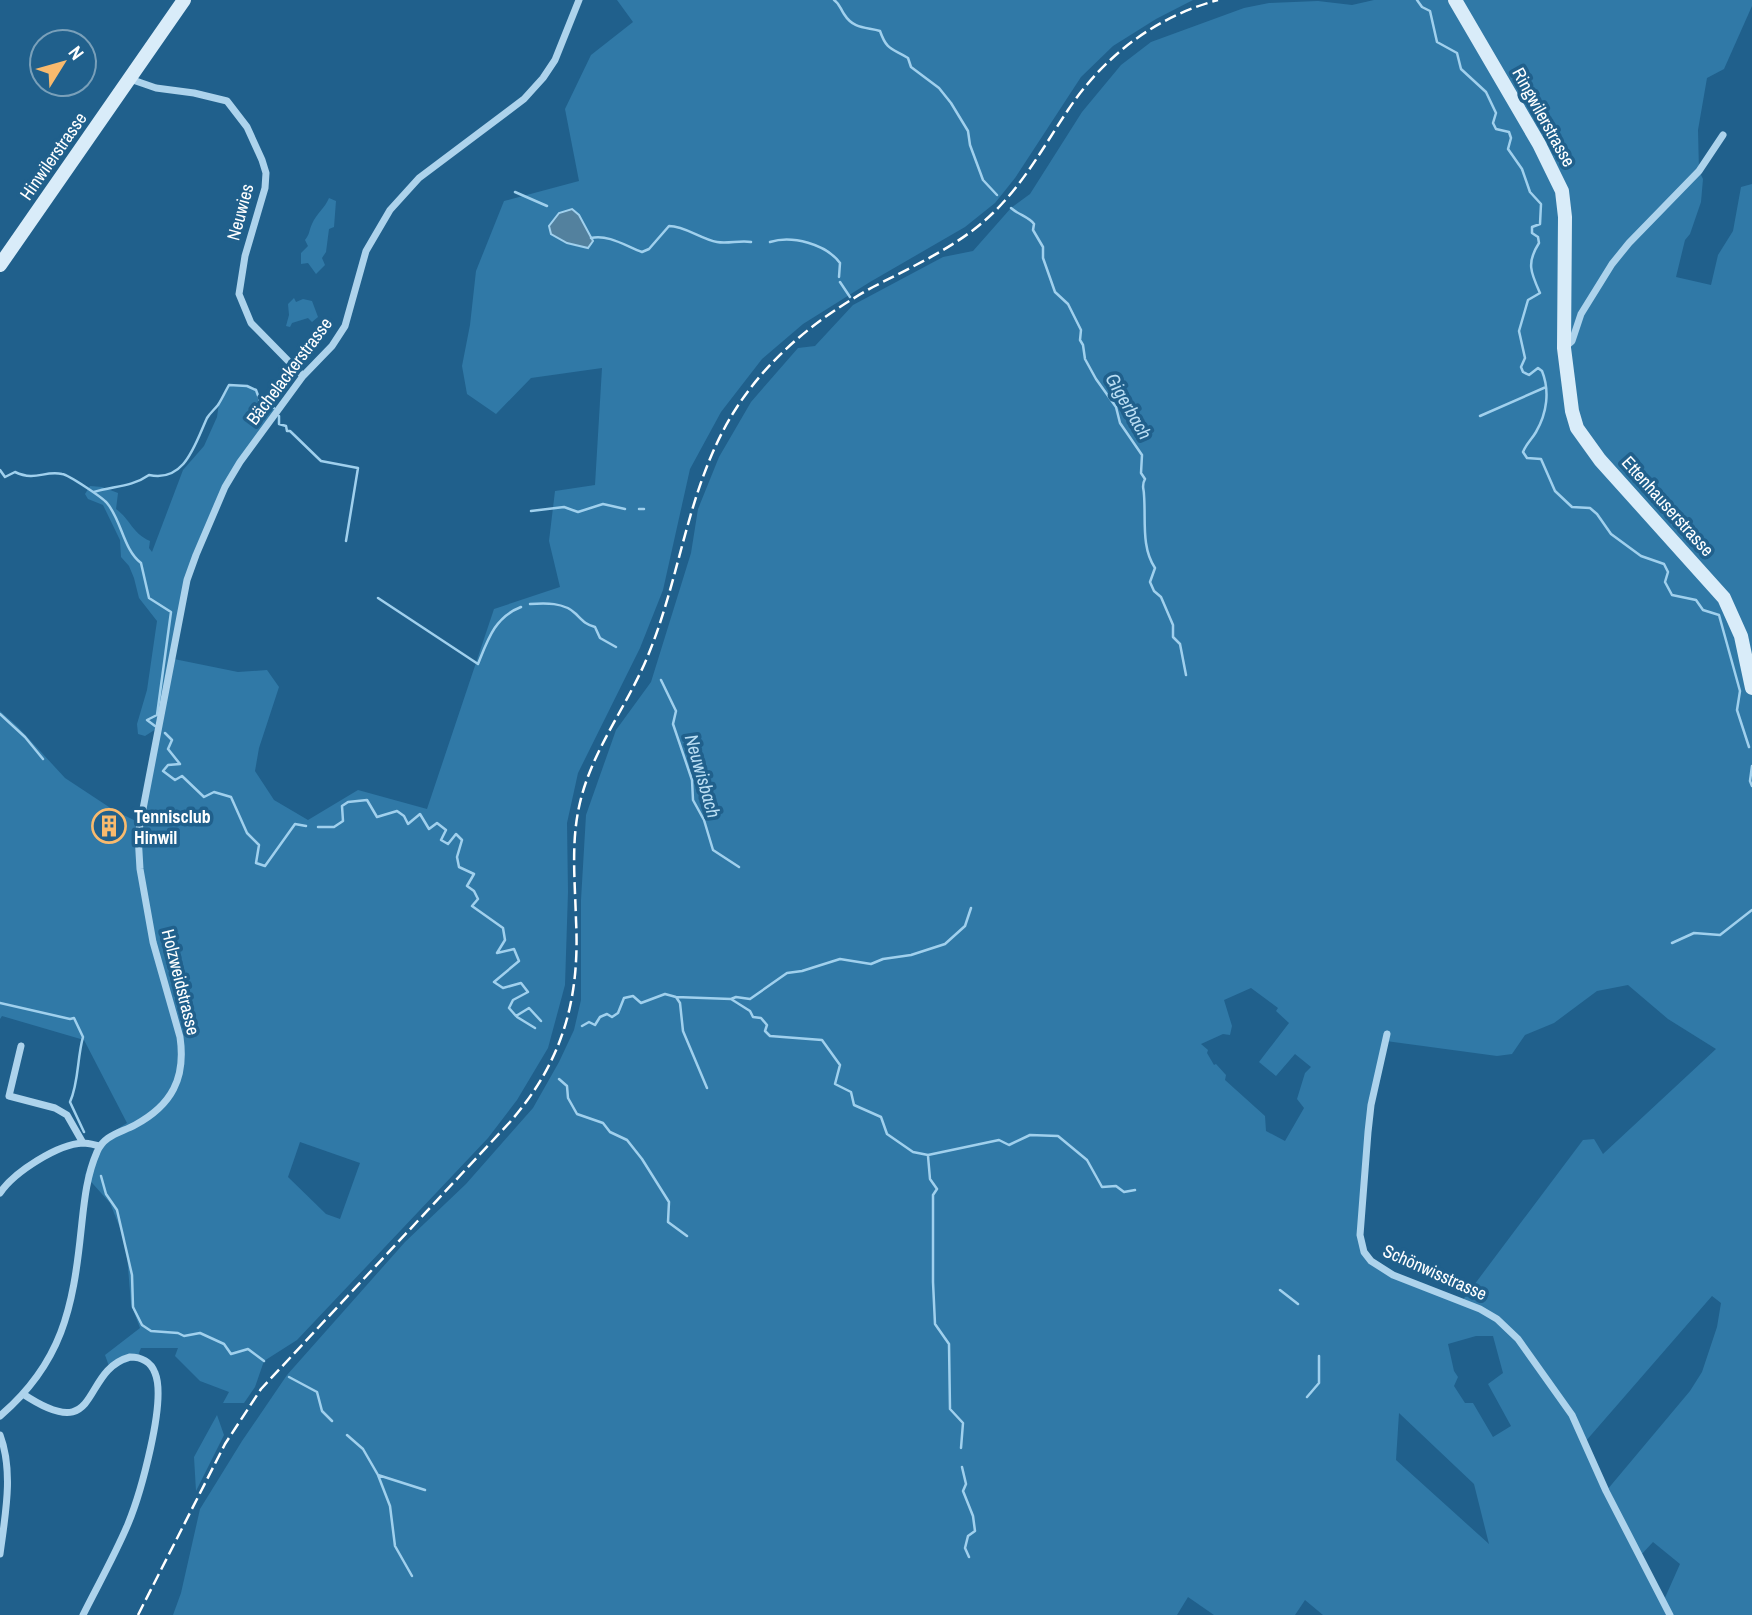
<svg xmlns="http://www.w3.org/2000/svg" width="1752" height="1615" viewBox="0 0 1752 1615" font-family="'Archivo Narrow',sans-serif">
<rect width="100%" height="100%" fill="#20608c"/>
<path fill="#3079a7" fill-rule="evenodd" d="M617 0H1193L1156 19 1113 46 1081 77 1015 178 995 203 965 227 870 282 803 324 762 359 721 412 690 469 663 590 640 648 578 773 567 823 568 892 565 985 548 1048 517 1100 488 1138 297 1340 264 1361 255 1387 244 1403H223L229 1392 200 1381 175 1356 178 1348H141L137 1358 110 1369 105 1355 140 1328 131 1304 126 1243 110 1203 85 1175 100 1140 127 1123 84 1040 2 1016 0 1019V711L18 727 65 778 115 811 138 822 174 659 238 672 267 670 279 687 259 748 255 771 274 800 308 820 358 790 427 809 494 609 560 587 549 541 555 491 595 485 602 368 531 378 496 414 467 394 462 366 470 325 476 271 504 201 579 181 565 109 591 55 633 22ZM300 1142 360 1163 340 1219 326 1214 288 1177Z
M1374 0H1752V6L1724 69 1707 78 1698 130 1699 171 1703 179 1701 202 1690 234 1685 240 1676 277 1711 285 1718 255 1733 231 1741 187 1752 184V1615H1323L1305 1600 1295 1615H1214L1188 1597 1177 1615H173L181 1593 200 1509 242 1441 287 1375 405 1242 466 1184 533 1108 559 1062 574 1030 581 1000V900L586 815 616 730 651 682 691 553 698 509 719 457 751 402 798 348 815 346 853 305 943 257 973 251 1011 208 1030 194 1082 112 1121 65 1151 42 1244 8 1269 3 1318 1 1352 5ZM1628 985 1668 1019 1716 1049 1603 1154 1594 1139 1583 1140 1462 1301 1381 1269 1361 1244 1375 1085 1386 1041 1497 1056 1512 1054 1525 1035 1554 1023 1597 991ZM1251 988 1278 1008 1276 1011 1289 1023 1259 1062 1276 1076 1295 1054 1311 1067 1305 1073 1297 1099 1304 1108 1285 1141 1266 1131 1265 1116 1225 1080 1226 1075 1216 1064 1214 1065 1207 1053 1208 1050 1201 1044 1223 1034 1230 1035 1232 1026 1224 1000ZM1712 1296 1721 1303 1717 1327 1702 1372 1690 1391 1607 1490 1585 1442ZM1476 1336H1493L1503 1373 1488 1384 1511 1426 1493 1437 1473 1403H1465L1454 1386 1458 1377 1454 1371 1448 1344ZM1399 1413 1474 1484 1489 1544 1396 1460ZM1653 1542 1680 1564 1664 1600 1640 1556Z
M329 198 336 201 334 227 329 229 326 252 322 258 325 265 316 274 308 263 301 264V253L308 246 305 240C310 234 309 230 312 224 316 214 325 208 329 198Z
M294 298 296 302 303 299 312 301 318 317 312 322 308 318 292 323 290 327 286 326 289 315 288 304Z
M229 385 247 386 256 390 260 401 271 404 277 412 240 462 196 555 156 729 145 736 138 734 137 724 147 690 157 621 139 598 134 578 129 566 121 557 120 540 103 505 88 499 85 494 90 486 102 487 118 493 116 509C131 520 132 533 150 541L149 548 152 552 183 470 204 446 217 417 219 403Z
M217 1415 224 1435 196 1491 194 1457Z"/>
<path fill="#53819e" stroke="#a0d0ed" stroke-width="2" d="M572 209 579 215 593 241 588 248 567 243 551 234 549 226 559 213Z"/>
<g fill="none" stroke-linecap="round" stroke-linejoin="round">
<path stroke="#a0d0ed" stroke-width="2.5" d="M834 0C840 4 840 8 844 14 854 30 867 27 880 31 887 51 892 48 908 58L911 67 939 88 951 103 968 131 970 145 983 180 997 195
M1417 0 1422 7 1430 11 1437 42 1457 53 1461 69 1486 92 1496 113 1493 123 1496 129 1509 132 1511 138 1508 149 1522 169 1530 192 1541 204 1540 224 1532 227V233L1538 237 1539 243C1526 263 1531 273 1540 293L1528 300 1519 331 1525 358 1521 367 1523 372 1529 375 1538 368 1542 371C1550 391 1547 413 1536 432 1532 439 1526 444 1523 452L1527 458 1541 459 1555 491 1572 507 1590 508 1597 514 1611 534 1641 556 1664 564 1668 572 1665 582 1672 595 1696 600 1703 610 1719 615 1740 691 1737 710 1749 747
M515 192 547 206
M1011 208C1019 215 1029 217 1034 224L1033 230 1043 247V258L1055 292 1068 304 1081 330 1080 340 1083 345 1085 359 1096 379 1116 407 1120 423 1142 455 1141 473 1145 479C1141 486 1144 488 1144 495 1146 520 1141 547 1155 568L1150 582 1154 591 1161 597 1173 625V637L1180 644 1186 675
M591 238C608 234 626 246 642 252L649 249 669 226C685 226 701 239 717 242 728 244 740 240 751 242
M770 242C792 235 826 244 840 263L839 277
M840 282 850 297
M279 416V424L286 426 287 431H290L321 461 358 468 346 541
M1480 416 1546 387
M0 470 5 477 15 472C36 482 44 470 62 474 69 475 103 498 107 503 122 521 123 549 141 563L149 598 171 612 157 715 147 720 155 726
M94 492C114 486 132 487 149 475 185 483 195 444 207 418 210 413 214 410 218 405 222 399 225 392 229 385L247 386 256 390 260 401 274 408
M639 509H644
M531 511 564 507 578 512 603 504 625 509
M378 598 478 664C488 639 495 617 521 607
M530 604C545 603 564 602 576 614 583 621 585 624 595 627L600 638 616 647
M661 680 676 711 673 724 692 780 693 800 704 820 713 850 739 867
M0 714 25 737 43 759
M165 733 172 740 168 749 180 764 168 765 163 771 175 780 182 776 204 797 214 792 231 797 247 833 259 845 256 863 265 866 295 824 306 826
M1752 766 1750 781 1752 786
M318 827H334L343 821 342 806 348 802 367 800 377 817 397 811 404 816 408 824 420 814 429 829 437 823 446 830 441 840 448 844 456 834 462 840 457 857 459 867 474 874 467 886 474 891 478 899 472 906 503 928 505 940 497 953 514 949 519 961 494 982 503 988 521 983 528 992 513 1000 509 1008 516 1016 529 1008 541 1021
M1672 943 1694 933 1720 935 1752 910
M676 997 680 1003 683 1031 707 1088
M731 999 736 997 750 999 787 973 802 971 840 959 871 964 883 959 911 955 945 944 965 926 971 908
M0 1003 70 1019 74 1018 83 1037C77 1058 79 1082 70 1102L84 1132
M517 1017 535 1028
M582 1026 589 1022 595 1025 600 1017 607 1014 612 1017 618 1013 624 998 633 996 641 1003 665 994 676 997 731 999 750 1011 753 1017 761 1018 767 1025 765 1031 770 1036 822 1040 840 1065 835 1084 851 1092 854 1105 881 1117 887 1134 913 1152 928 1155 999 1140 1009 1145 1030 1135 1058 1136 1087 1160 1102 1187 1116 1186 1124 1192 1135 1190
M559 1079 567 1086 568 1098 577 1114 603 1123 610 1132 627 1140 642 1159 669 1202 668 1222 687 1236
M928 1156 930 1179 937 1189 933 1195V1282L935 1324 949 1344 950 1409 963 1423 961 1448
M101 1176 106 1194 117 1210 132 1275 133 1307 142 1325 151 1331 178 1333 184 1336 200 1333 224 1344 231 1354 248 1349 264 1361
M1280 1290 1298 1304
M289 1377 317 1392 322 1411 332 1421
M1307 1397 1319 1383V1356
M347 1435 363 1449 378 1475 425 1490
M962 1467 966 1484 963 1491 973 1516 975 1531 968 1536 965 1548 969 1557
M378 1475 390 1506 395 1546 412 1576"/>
<path stroke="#add3ec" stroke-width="7" d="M130 79 156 88 194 93 227 101 247 127 262 160 266 173 265 188 245 256 239 294 251 323 303 376
M1565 347 1572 341 1581 314 1612 264 1629 243 1699 171 1723 135
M1387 1034 1371 1105 1368 1132 1360 1235 1364 1252 1371 1261 1393 1275 1480 1309 1497 1319 1518 1339 1572 1415 1606 1491 1670 1615
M21 1046 9 1096 55 1108 67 1115 83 1143
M0 1193C14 1172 58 1144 83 1143 88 1143 95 1145 100 1146
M23 1394C103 1447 79 1371 130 1357 141 1357 151 1362 155 1373 167 1401 140 1495 128 1524 115 1555 98 1585 83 1615
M0 1416C62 1363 73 1308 81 1231 84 1204 86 1177 97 1152 104 1135 120 1133 135 1125 172 1105 186 1078 180 1037L153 942 140 869 138 835 187 580 196 555 225 487 240 462 303 376 332 346 345 326 366 251 390 210 419 178 524 99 543 78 555 60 579 0
M0 1435C14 1472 5 1516 0 1554"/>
<path stroke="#d9ecf9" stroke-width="14" d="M1455 0 1539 144 1562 191 1565 217 1564 348 1572 411 1577 428 1600 460 1724 598 1741 636 1752 688
M0 265 184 0"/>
<path stroke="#fff" stroke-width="2.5" stroke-dasharray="12 5" stroke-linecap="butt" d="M138 1615 225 1444 261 1389 510 1122C563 1061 580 999 576 920 575 882 571 844 579 807 591 750 628 706 649 653 682 572 688 482 737 407 771 355 819 317 873 287 915 265 959 246 993 213 1024 183 1044 146 1068 110 1104 56 1155 17 1218 0"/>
</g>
<defs>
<g id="building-ring" transform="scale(1.75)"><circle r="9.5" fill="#20608c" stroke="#f9ba6d" stroke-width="1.5"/><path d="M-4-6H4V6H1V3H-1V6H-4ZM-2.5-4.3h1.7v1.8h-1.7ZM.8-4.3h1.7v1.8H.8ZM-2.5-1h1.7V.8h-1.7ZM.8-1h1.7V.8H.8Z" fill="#f9ba6d"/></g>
</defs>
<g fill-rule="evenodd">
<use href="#building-ring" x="109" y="826"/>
</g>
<g text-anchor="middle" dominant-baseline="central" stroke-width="7" stroke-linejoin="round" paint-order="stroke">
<g font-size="18" fill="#fff" stroke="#20608c">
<text transform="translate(1544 117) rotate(61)">Ringwilerstrasse</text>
<text transform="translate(53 156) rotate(-55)">Hinwilerstrasse</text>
<text transform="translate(240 212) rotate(-75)">Neuwies</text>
<text transform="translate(289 371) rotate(-53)">Bächelackerstrasse</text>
<text transform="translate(1668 506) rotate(48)">Ettenhauserstrasse</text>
<text transform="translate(181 982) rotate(76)">Holzweidstrasse</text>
<text transform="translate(1435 1272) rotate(24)">Schönwisstrasse</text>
</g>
<g font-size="18" font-weight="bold" fill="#fff" stroke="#20608c" text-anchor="start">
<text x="134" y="816">Tennisclub<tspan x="134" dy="21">Hinwil</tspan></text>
</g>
<g font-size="19" font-style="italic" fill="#b9ddf3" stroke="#20608c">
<text transform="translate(1129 406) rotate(60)">Gigerbach</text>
<text transform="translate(703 776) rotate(74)">Neuwisbach</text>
</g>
</g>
<g transform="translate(63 63) rotate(53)"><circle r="33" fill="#20608c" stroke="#79a0ba" stroke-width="2"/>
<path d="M0-5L12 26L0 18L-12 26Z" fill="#f9ba6d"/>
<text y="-10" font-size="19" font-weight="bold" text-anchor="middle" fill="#ffffff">N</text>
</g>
</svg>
